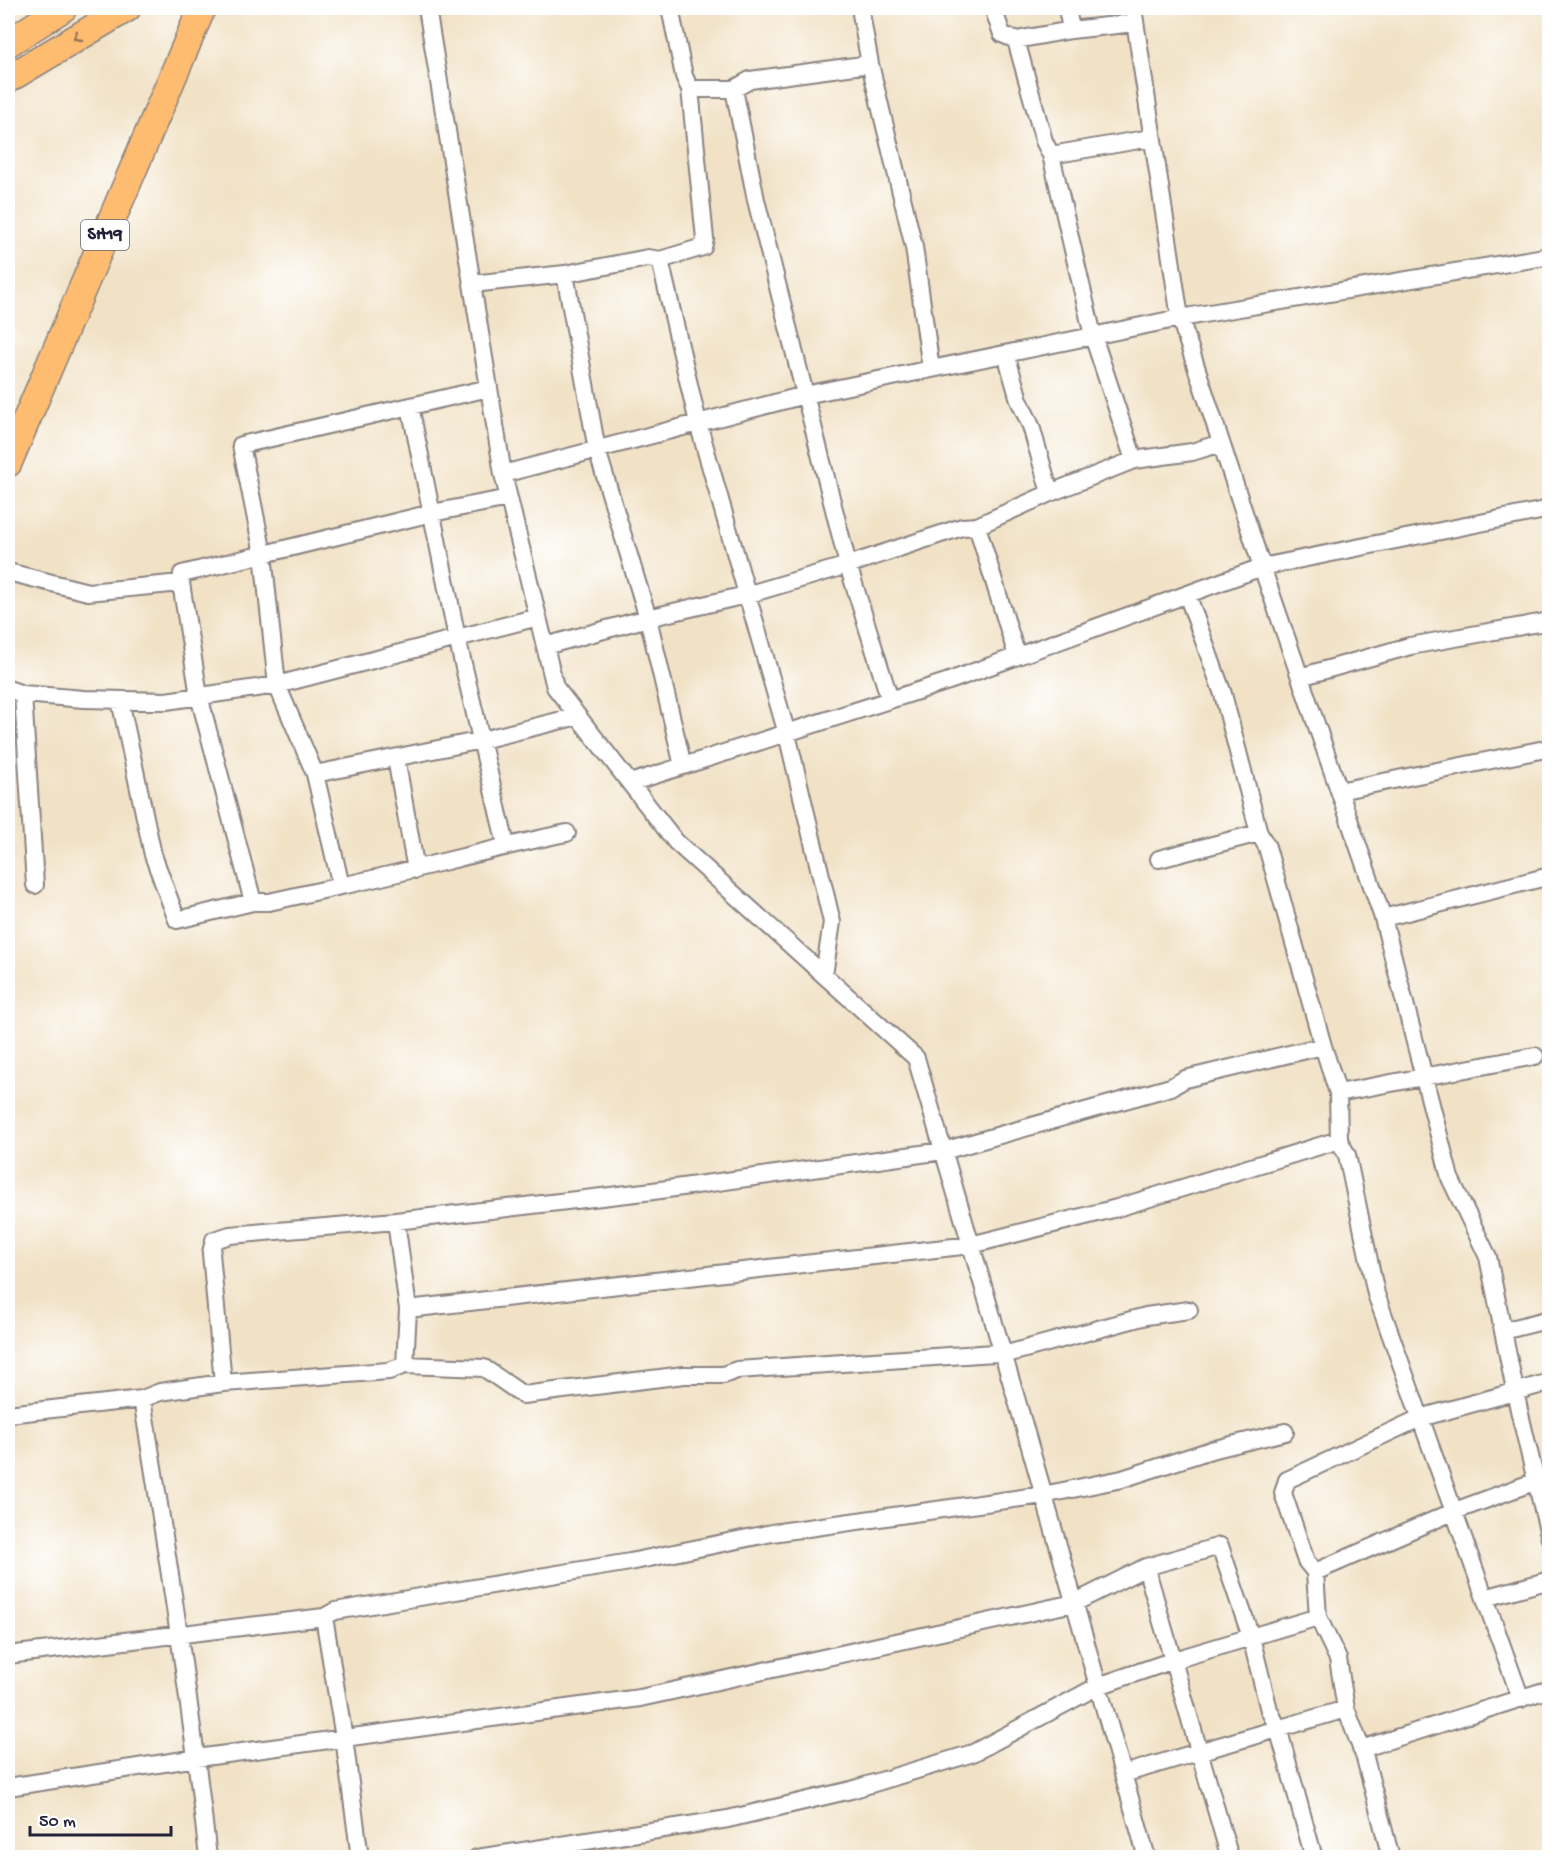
<svg xmlns="http://www.w3.org/2000/svg" width="1557" height="1865" viewBox="0 0 1557 1865" font-family="'Gochi Hand',sans-serif">
<rect width="100%" height="100%" fill="#fff"/>
<filter id="ink" filterUnits="userSpaceOnUse"><feTurbulence type="fractalNoise" baseFrequency=".0167" numOctaves="2"/><feDisplacementMap in="SourceGraphic" scale="12" xChannelSelector="R" yChannelSelector="G"/><feConvolveMatrix kernelMatrix="1 2 1 2 8 2 1 2 1" color-interpolation-filters="sRGB"/></filter>
<filter id="wash" filterUnits="userSpaceOnUse"><feTurbulence type="fractalNoise" baseFrequency=".008" numOctaves="4" result="noise"/><feDisplacementMap in="SourceGraphic" scale="24" xChannelSelector="R" yChannelSelector="G"/><feGaussianBlur stdDeviation="1.35" result="paint"/><feColorMatrix in="noise" values="0 0 0 0 0 0 0 0 0 0 0 0 0 0 0 0 0 1.4 0 .05"/><feComposite in="paint" operator="in"/></filter>
<g filter="url(#wash)">
<rect width="100%" height="100%" fill="#f1e2c6"/>
</g>
<g filter="url(#ink)">
<g fill="none" stroke-linecap="round" stroke-linejoin="round">
<g stroke="#8a8280" stroke-width="20">
<path id="minor" d="M427 8 503 474 555 687 676 842 916 1058 1019 1408 1147 1858
M860 8 870 64 914 247 931 369
M993 8 1002 34 1016 40 1071 30 1135 23
M1067 8 1071 30
M1133 8 1180 318 1262 567 1383 918 1450 1178 1488 1257 1519 1410 1550 1539
M1016 40 1044 141 1051 155 1093 336 1134 460
M690 89H734L750 80 870 64
M734 89 756 200 848 565 890 700
M1051 155 1151 138
M660 260 698 423 787 734 832 922 824 975
M565 274 597 450 648 618 683 766
M472 284 565 274 648 258 660 260 703 247 705 239 690 89 684 76 670 8
M1006 354 1019 400 1031 426 1050 493
M489 388 241 445 263 554 277 685 315 774 341 886C417 870 491 848 567 833
M410 406 457 638 506 845
M503 474 805 395 1180 318 1550 256
M977 526 1017 656
M8 572 88 592 181 583
M1187 594 1223 694 1259 833 1267 847 1323 1046 1338 1093 1339 1140 1347 1155 1376 1294 1521 1699
M545 646 648 618 746 595 848 565 962 527 977 526 1050 493 1134 460 1192 452 1221 443
M1300 677 1410 646 1550 621
M8 689 23 694 84 699 166 701 277 685 538 617
M23 694 35 885
M120 700 153 855 177 920 253 902H269L341 886
M396 758 416 870
M315 774 482 740 578 716
M630 783 949 681 1262 567 1550 509
M1339 791 1550 748
M1159 859 1259 833
M253 902 199 696 181 583 182 574 432 513 509 498
M1383 918 1550 876
M1338 1093 1535 1056
M396 1221 408 1309 405 1365
M408 1309 971 1245 1117 1208 1339 1140
M1503 1331 1550 1319
M223 1383 211 1253 214 1240 230 1235 396 1221 653 1191 943 1151 1171 1087 1185 1079 1323 1046
M142 1399C167 1552 191 1704 208 1858
M8 1414 142 1399 160 1392 223 1383 389 1371 405 1365 484 1368 523 1395 684 1375H723L737 1370 995 1353 1003 1355 1146 1316 1189 1310
M1146 1567 1230 1858
M1315 1572 1455 1511 1550 1476
M1485 1598 1550 1580
M324 1617 344 1738 360 1858
M8 1655 324 1617 335 1611 630 1562 772 1533 1043 1495 1122 1479 1211 1450 1285 1432
M1361 1749 1550 1689
M1123 1774 1346 1709
M8 1787 197 1758 640 1698 1074 1603 1146 1567 1220 1546 1251 1637 1269 1710 1278 1728 1314 1858
M477 1858 728 1819 851 1790 973 1753 1098 1686 1174 1660 1318 1617
M1391 1858 1365 1758 1346 1709 1338 1659 1318 1617 1315 1572 1306 1561 1283 1493 1287 1480 1420 1418 1550 1382"/>
</g>
<g stroke="#8a8280" stroke-width="30">
<path id="primary" d="M8 43 63 8
M8 79 127 8
M8 463 202 8"/>
</g>
<use href="#minor" stroke="#fff" stroke-width="16"/>
<use href="#primary" stroke="#febc70" stroke-width="27"/>
</g>
<defs><path id="oneway-chevron" d="M-2-3.5L2.5 0L-2 3.5" fill="none" stroke-width="1.6" stroke-linecap="round" stroke-linejoin="round" transform="scale(1.5)"/></defs>
<use stroke="#906f56" href="#oneway-chevron" transform="translate(77 37) rotate(149)"/>
</g>
<g text-anchor="middle" dominant-baseline="central" stroke-width="6" stroke-linejoin="round" paint-order="stroke">
<rect fill="#fff" stroke="#646476" stroke-width="1.5" x="81" y="220" width="48" height="30" rx="4.5"/>
<g font-size="18" font-weight="bold" fill="#22223b">
<text x="105" y="235">SH19</text>
</g>
</g>
<rect width="1557" height="1865" fill="none" stroke="#fff" stroke-width="30"/>
<path d="M30 1826v9h141v-9" fill="none" stroke="#22223b" stroke-width="3"/>
<text x="39" y="1826" font-size="18" fill="#22223b" stroke="#ffffff" stroke-width="4.5" paint-order="stroke">50 m</text>
</svg>
